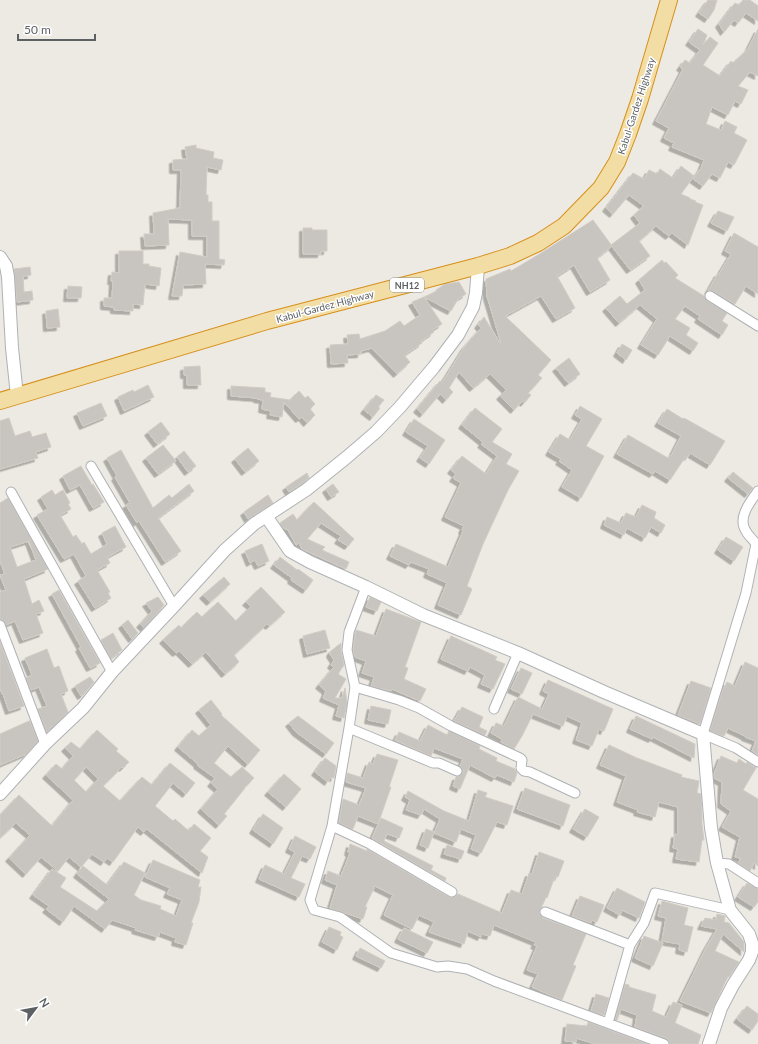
<svg xmlns="http://www.w3.org/2000/svg" width="758" height="1044" viewBox="0 0 758 1044" font-family="Lato,sans-serif">
<defs>
<filter id="shadow"><feDropShadow dx="-3.5" dy="3.5" stdDeviation="0" flood-color="#0004"/></filter>
</defs>
<rect width="100%" height="100%" fill="#edeae4"/>
<path fill="#c8c5c1" stroke="#d1ccc3" fill-rule="evenodd" filter="url(#shadow)" d="M708 0H717L714 10 708 19 699 13Z
M743 0H750L758 6V21L746 13 738 23 734 20 724 32 719 24 735 3 739 5Z
M698 29 707 35 703 45 710 37 718 43 703 65 720 76 731 61 733 63 748 49 758 29V76L750 72 738 86 748 90 741 104 735 101 728 115 712 107 706 124 721 130 725 121 737 127 734 133 747 140 734 165 728 162 720 178 712 174 703 186 693 179 701 168 704 160 672 147 674 143 664 138 669 128 656 121 683 69 680 67 685 60 690 63 700 50 689 42Z
M196 145V148L214 152 213 158 223 160 221 170 207 167 206 195H208V202H212V221H219V259L225 260 224 265 205 264 206 284 183 285 182 296H172L180 252 207 257V236H192V220L168 219 169 245 145 246 144 234H154L153 213 180 208 181 170H173V160L187 159 185 147Z
M681 166 694 176 681 194 690 198V199L696 201 695 202 703 205 688 245 672 233 669 236 656 226 639 241 650 256 630 270 611 245 640 223 634 215 644 206 629 195 613 214 606 208 633 173 644 179 649 170 657 174 660 169 673 178Z
M718 211 734 217 727 231 711 223Z
M593 220 612 246 597 258 610 280 590 292 574 265 557 276 575 308 556 319 541 296 505 316 551 360 538 375 542 378 528 393 531 395 524 403 522 401 514 410 500 396 506 390 490 374 473 388 459 372 449 388 453 392 446 400 440 394 423 414 417 409 440 381 442 383 465 346 481 328 478 325 484 317 500 343H501L487 296 486 279 510 269 511 271 538 255Z
M303 228H312V230H327V251H321V254H303Z
M734 233 758 247V294L746 286 735 304 713 291H708L718 273 719 274 731 254 725 251Z
M119 251H143V264H149V266L161 268 159 286 145 284 143 305 133 304V311L114 310V307L104 306V298H112L113 281H111L112 272 119 273Z
M662 260 664 263 666 262 678 275 675 278 704 296 707 301 727 313 722 321 728 325 722 335 698 319 700 316 685 306 675 319 690 328 686 335 698 343 693 351 670 336 658 355 641 345 657 319 640 305 619 323 606 308 620 296 627 304 645 290 639 280Z
M30 267 31 275 23 276 24 292 32 291 33 300 17 302 14 269Z
M459 282 466 294 458 299 451 311 424 297 437 291 436 290 445 284Z
M68 286 82 287 81 298H67Z
M424 297 442 324 432 330 434 332 421 341 422 343 404 355 410 362 397 374 372 348 361 351V354L347 355 348 363 331 364 330 345 348 344 347 335 359 334 360 339 385 331 400 321 404 326 420 315 412 302Z
M58 309 60 327 47 328 46 311Z
M622 344 632 350 626 360 617 353Z
M569 358 580 374 568 383 556 368Z
M200 366 201 385H187V375H184V367Z
M148 385 154 397 124 411 118 397 133 390 134 392Z
M231 386 265 388V392L271 393 270 397 290 400 299 391 305 398 308 396 315 404 310 409 315 415 307 423 302 417 299 419 284 402 282 417 270 415 271 411 262 409 263 400 257 399V398L231 396Z
M376 395 384 400 378 407 380 408 373 417 364 410Z
M101 403 107 416 83 426 77 413Z
M580 406 602 419 586 446 604 456 581 498 562 487 572 470 559 461 561 459 549 452 560 434 570 440 582 419 575 415Z
M475 408 502 429 492 442 512 454 506 464 519 471 508 490 483 544 467 586 472 589 461 615 438 605 447 583 427 574 429 569 411 562 409 565 390 556 396 544 448 567 463 531 462 530 464 526 445 517 461 483 453 478 456 474 451 470 462 456 486 474 497 456 481 444 483 442 462 425Z
M667 409 683 419 684 418 725 441 710 465 690 453 688 457 686 456 670 480 655 471 653 474 617 454 628 435 668 458 670 455 671 456 681 436 658 423Z
M9 418 15 436 30 431 32 437 46 433 51 447 36 452 38 458 0 469V421Z
M414 419 445 440 429 464 420 458 428 446 406 432Z
M161 422 170 434 157 444 148 432Z
M163 445 176 461 158 474 146 458Z
M248 448 259 461 245 472 235 459Z
M121 450 153 508 169 495 172 498 189 484 194 491 158 518 181 551 165 562 139 521 137 523 126 505 130 503 115 477 117 476 107 458Z
M184 451 196 466 188 472 177 457Z
M81 466 92 485 93 484 104 502 93 508 80 485 70 490 63 476Z
M733 472 753 488 748 494 728 478Z
M307 473 309 478 289 492 286 487Z
M333 484 339 492 331 497 326 489Z
M52 490 55 495 63 490 70 503 68 504 71 509 60 515 73 537 76 535 82 544 84 542 91 554 107 544 102 533 115 526 126 547 107 557 110 563 97 570 110 592 108 593 111 598 95 608 78 581 86 576 74 554 64 559 37 515 48 509 41 497Z
M268 495 273 503 248 519 244 512Z
M8 498 48 569 24 579 32 604 39 600 44 611 36 614 43 633 23 640 15 621 6 625 4 621 0 619V592L6 590 0 575 5 574 0 561V503ZM29 541 36 560 17 567 10 547Z
M314 502 354 539 348 546 338 540 341 536 321 523 307 539 325 547 322 550 349 562 346 569 302 549 299 543 296 545 288 530 282 527 280 523 293 514 297 520Z
M642 505 656 512 654 518 665 525 661 533 651 527 645 538 627 528 624 535 604 525 607 517 621 523 626 513 636 517Z
M726 537 743 547 734 561 718 550Z
M262 544 269 561 258 566 255 560 250 563 245 551Z
M280 557 297 570 298 569 313 580 306 590 291 580 292 578 274 565Z
M224 577 230 584 210 602 203 595Z
M261 587 285 612 269 626 267 624 234 655 239 662 225 674 206 652 192 664 179 651 176 653 163 640 179 625 181 628 197 612 202 617 218 602 236 621 251 606 246 602Z
M59 590 100 663 90 668 79 648 81 647 52 594Z
M158 597 164 605 144 628 140 624 152 611 146 603Z
M370 597 381 602 377 611 366 607Z
M386 609 421 622 405 667 408 668 404 679 426 689 420 701 392 689 391 691 371 686 374 677 362 673 366 661 355 657 353 650 356 630 376 636Z
M128 620 138 633 132 639 122 625Z
M325 630 330 648 307 654 303 636Z
M113 633 122 650 111 658 101 640Z
M451 636 493 655 497 657 495 660 505 664 493 689 481 684 485 675 470 667 468 671 441 659Z
M0 642 24 706 9 711 3 694H2L0 688Z
M341 643V651L344 665 338 674 346 679 335 698H342L345 688 347 703 344 718 336 716 339 705 323 698 326 691 319 685 334 667 331 665 334 660 330 654 331 651Z
M47 649 54 668 59 666 68 691 61 694 68 712 54 726 50 727V729L47 732 38 709 47 706 39 687 31 690 26 678 32 675 25 658Z
M745 662 758 668V755L752 751 756 741 745 737V736L728 728 724 736 710 731 722 692 727 682 735 686Z
M521 668 532 673 522 694 511 689Z
M90 677 94 682 84 694 81 696 75 686Z
M548 680 613 709 604 731 599 729 592 746 576 740 582 723 567 716 563 726 533 714 522 736 514 749 501 742 502 739 491 733 496 723 504 726 518 697 542 709 549 694 543 691Z
M691 681 711 688 700 724 678 715Z
M211 700 222 714 221 715 260 750 248 764 228 746 214 763 231 777 242 767 254 778 244 788H245L224 814 227 816 219 825 201 809 218 789 211 783 215 778 197 765 198 764 178 747 192 730 199 736 211 725 199 710Z
M371 706 391 710 388 724 368 720Z
M462 707 483 717 479 727 487 731 485 735 454 721Z
M298 716 334 743 326 754 296 732 289 723Z
M636 716 695 744 694 758 653 737 652 739 630 729Z
M29 721H30L38 741 26 754 0 765V734Z
M428 725 447 735 449 731 480 746 479 749 497 758 496 761 515 769 517 773 514 782 497 775 495 778 470 765 460 789 453 786 456 777 460 776 463 773V770L460 766 463 759 434 748 431 756 395 740 399 732 420 741Z
M97 730 118 749 116 751 129 762 123 768 122 767 103 786 120 801 142 777 152 785 170 763 195 783 186 794 173 783 155 806 173 821 175 819 189 831 194 824 211 838 200 851 208 857 202 873 147 829 144 832 138 827 113 862 107 858 104 862 92 854 81 867 69 857 58 871 41 857 26 874 9 858 30 835 16 823 0 838V815L19 795 52 826 73 800 46 775 56 764 62 769 73 756 65 748 71 742 80 749ZM86 767 98 779 86 792 74 780Z
M609 745 637 758 682 775 681 777 699 781 697 793 701 794 702 814V824L704 840H702L699 862 676 859 678 849 673 848 675 834 678 835V807L659 802 655 817 637 812 638 810 617 802 626 776 600 765Z
M377 754 398 760 389 787H391L378 824 358 816 353 829 339 823 343 799 359 805 366 788 346 782 347 773 363 778 369 762 373 764Z
M721 756 737 763 739 759 746 764 747 762 756 768 743 790 758 799V866L754 863 750 871 738 863 741 858 735 857 740 837 722 827 731 811 721 804 722 782 714 778V774Z
M325 758 336 766 334 778 331 777 328 782 315 772Z
M284 774 301 789 286 807 268 792Z
M525 788 570 805 563 826 517 809Z
M478 790 487 793 485 797 513 806 507 825 497 822 481 853 471 849 476 835 461 829 456 842 434 833 440 819 424 809 421 815 406 810 410 800 405 797 408 791 444 811 469 821Z
M585 809 599 817 587 837 573 829Z
M263 814 283 828 273 844 253 830Z
M381 818 403 828 399 838 387 834 384 841 433 866 431 870 446 878 445 881 372 838Z
M426 829 434 832 428 848 420 845Z
M295 836 316 847 310 859 302 856 291 878 305 884 299 897 259 879 265 865 284 874 295 852 289 849Z
M350 844 367 851V849L449 897H455L458 894 502 913 511 890 522 894 529 873 532 874 539 852 564 861 558 877 555 876 547 898 546 897 539 913 543 918 586 934 573 965 576 966 562 1000 532 987 538 974 527 970 537 946 534 945 536 942 494 925 490 936 482 934 481 937 468 931 464 944 429 932 434 922 419 915 412 929 384 915 393 895 375 886 365 907H367L363 919 330 908 337 885 325 880 328 871 341 876 350 853 348 852Z
M447 845 464 851 461 859 444 854Z
M153 860 200 880 198 887H201L199 902 191 923H193L186 945 175 942 176 938 160 932 158 937 135 930 136 928 112 920 105 929 74 906 63 922 46 909 49 906 33 895 52 869 66 878 60 887 97 911 109 899 77 874 83 866 107 885 124 862 145 873 134 895 141 900 161 906 160 909 176 916 182 900 167 894 170 888 145 877Z
M747 883 758 889V902L754 907 738 897Z
M617 888 645 902 639 918 622 910 620 915 607 908Z
M580 896 604 905 597 922 592 920 591 923 572 916Z
M662 901 688 908 684 925 693 927 687 952 679 950 680 944 662 941 666 918 658 916Z
M717 914 725 916 724 922 729 923 744 942V952L723 934 715 951 739 962 729 977 728 976 711 1013 680 1001 706 948 717 929 701 926 705 918 716 920Z
M329 927 341 932 340 936 343 937 337 950 322 942Z
M404 928 433 942 427 953 398 939Z
M644 936 663 943 653 966 635 958Z
M360 948 385 961 381 968 356 956Z
M625 984 629 985V987L656 995 652 1011 666 1017 673 1002 682 1005 675 1023 701 1035 698 1044H670L669 1040 666 1038 635 1027 637 1015 621 1009 617 1020H615Z
M596 994 609 998 604 1015 591 1011Z
M747 1006 758 1014V1021L752 1030 737 1019Z
M588 1023V1022L647 1044H596L576 1038V1042L565 1041 567 1024 587 1026Z"/>
<g fill="none" stroke-linecap="round" stroke-linejoin="round">
<g stroke="#afb2b5" stroke-width="11">
<path id="minor" d="M710 296 758 326
M91 466 174 606
M758 491C750 502 737 518 746 531 748 536 753 539 756 544L746 593 703 734 736 748 758 762
M11 492 112 672
M366 587 349 632 347 650 355 687 349 728 332 826 310 900 314 910 340 917 391 953 437 967 448 966 467 969 494 981 664 1044
M0 625 45 744
M355 687 399 700 419 708 451 726 520 758 522 760 521 768 524 771 530 772 575 793
M494 709 518 653
M349 728 433 763H439L457 771
M332 826 370 844 452 892
M717 863 729 864 758 883
M545 912 630 945
M608 1023 630 945 644 923 655 893 730 910"/>
</g>
<g stroke="#afb2b5" stroke-width="14">
<path id="tertiary" d="M0 257 6 266 8 277 12 348 17 396
M266 516 290 551 310 562 366 587 423 615 518 653 604 692 703 734 711 828 717 863 730 910 749 934 752 943V952L749 960 733 985 721 1008 709 1044
M0 794 45 744 83 708 112 672 174 606 225 550 254 524 306 490 347 457 376 432 400 407 434 367 458 335 473 307 476 293 478 266"/>
</g>
<g stroke="#d6901b" stroke-width="18">
<path id="trunk" d="M0 401 267 321 478 266 510 256 538 243 564 226 601 188 617 162 628 134 640 99 669 0"/>
</g>
<use href="#minor" stroke="#fff" stroke-width="9"/>
<use href="#tertiary" stroke="#fff" stroke-width="12"/>
<use href="#trunk" stroke="#f2dda4" stroke-width="16"/>
</g>
<g text-anchor="middle" dominant-baseline="central" stroke-width="3" stroke-linejoin="round" paint-order="stroke">
<rect fill="#fff" stroke="#8d9092" stroke-width="1" x="390" y="278" width="34" height="14" rx="3"/>
<g font-size="9" font-weight="bold" fill="#5c6063">
<text x="407" y="285">NH12</text>
</g>
<g font-size="10" fill="#5c6063" stroke="#fff">
<text transform="translate(636 106) rotate(-72)">Kabul-Gardez Highway</text>
<text transform="translate(325 306) rotate(-15)">Kabul-Gardez Highway</text>
</g>
</g>
<g transform="translate(36 1008) rotate(58)" stroke="#ffffff" stroke-width="3" paint-order="stroke">
<path d="M0-3L7 15L0 10L-7 15Z" fill="#5c6063"/>
<text y="-6" font-size="11" font-weight="bold" text-anchor="middle" fill="#5c6063">N</text>
</g>
<path d="M18 34v6h77v-6" fill="none" stroke="#5c6063" stroke-width="2"/>
<text x="24" y="34" font-size="12" fill="#5c6063" stroke="#ffffff" stroke-width="3" paint-order="stroke">50 m</text>
</svg>
